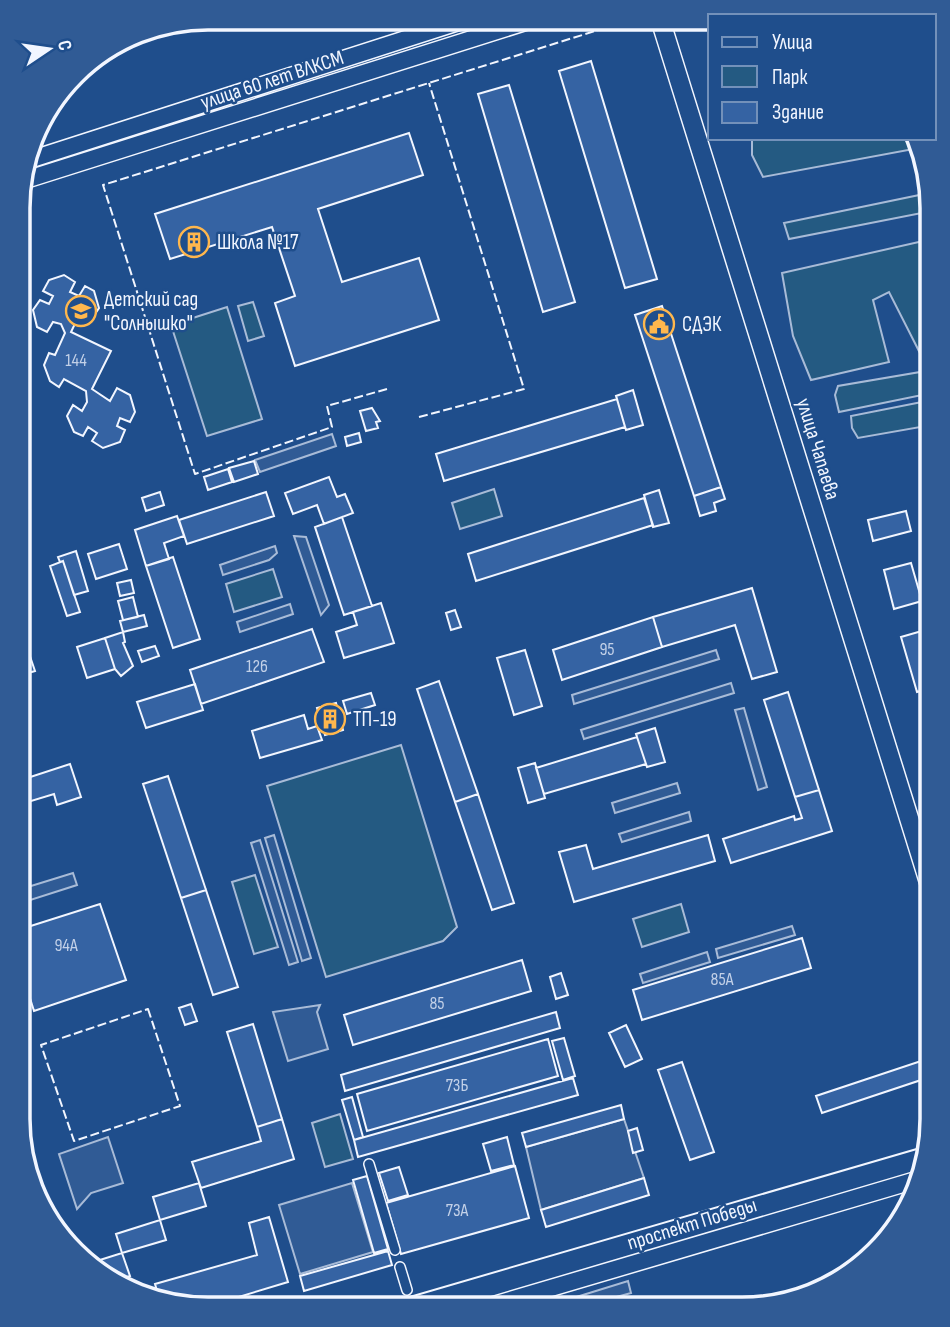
<svg xmlns="http://www.w3.org/2000/svg" width="950" height="1327" viewBox="0 0 950 1327" font-family="'Sofia Sans Condensed',sans-serif">
<rect width="100%" height="100%" fill="#1f4e8c"/>
<path fill="#245a82" stroke="#a8bbd7" stroke-width="2" d="M752 138H916L919 148 763 177 752 155Z
M929 193 932 211 789 239 784 223Z
M932 239V355L922 357 889 292 873 300 889 362 811 380 793 336 782 273Z
M253 302 264 336 248 341 238 306Z
M227 307 262 419 207 436 171 325Z
M932 370V393L839 412 835 395 838 386Z
M932 400V425L858 438 852 428 851 416Z
M494 489 502 516 460 529 452 503Z
M273 569 282 597 234 612 226 584Z
M401 745 457 927 443 941 326 977 267 786Z
M255 875 278 947 254 954 232 882Z
M681 904 689 932 642 947 633 919Z
M340 1114 353 1159 325 1167 312 1123Z"/>
<path fill="#305b95" stroke="#a8bbd7" stroke-width="2" d="M332 434 336 446 260 472 255 460Z
M294 536 306 537 329 605 321 615Z
M275 546 277 553 269 560 223 575 220 565Z
M290 604 293 614 240 632 237 622Z
M716 650 719 659 574 704 572 695Z
M731 683 734 693 584 739 581 730Z
M744 708 767 787 758 790 735 710Z
M677 783 680 793 615 813 612 803Z
M689 812 691 821 622 842 619 834Z
M274 835 311 958 302 961 265 838Z
M260 840 298 962 289 965 251 843Z
M73 873 77 885 18 904V890Z
M792 926 795 935 718 958 716 949Z
M707 952 710 962 643 983 640 974Z
M320 1005 317 1012 328 1049 288 1061 273 1012Z
M624 1119 644 1178 541 1210 526 1147Z
M108 1137 123 1183 91 1193 77 1209 59 1154Z
M352 1183 373 1252 300 1274 279 1205Z
M628 1281 631 1293 573 1309 570 1299Z"/>
<path fill="#3563a3" stroke="#f2f6ff" stroke-width="2" d="M591 61 657 279 625 288 559 71Z
M509 85 575 302 543 312 478 94Z
M409 133 423 175 318 209 342 282 419 258 439 320 295 366 275 303 295 296 272 227 170 259 155 214Z
M64 275 75 282 70 292 79 296 85 286 94 291 99 308 93 317 81 311 71 332 111 351 92 389 110 401 117 388 130 395 135 412 130 422 120 418 117 426 125 430 120 442 103 448 92 441 97 433 88 427 83 436 74 432 67 416 73 405 82 411 87 402 86 391 64 379 59 387 50 381 44 365 49 353 55 355 65 333 61 324 53 322 47 332 37 327 33 310 40 300 49 304 53 296 43 291 49 280Z
M662 306 721 487 694 496 635 315Z
M633 390 643 425 626 430 616 396Z
M617 399 625 427 444 481 436 454Z
M372 408 380 421 376 422 378 428 366 431 360 411Z
M359 433 361 442 347 446 345 437Z
M254 461 258 474 234 482 229 468Z
M228 469 232 482 208 490 204 477Z
M329 477 337 497 345 494 353 513 324 524 317 505 293 514 285 493Z
M721 487 725 499 714 503 716 511 700 516 694 496Z
M659 490 669 523 653 527 644 495Z
M160 492 164 505 146 511 142 498Z
M266 492 274 516 187 544 179 520Z
M644 498 653 525 476 581 468 554Z
M906 511 911 531 873 541 868 520Z
M177 516 184 536 164 543 169 559 146 566 135 530Z
M342 517 372 606 344 615 315 527Z
M119 544 127 569 96 579 88 554Z
M76 551 88 591 74 595 63 561 60 562 58 557Z
M173 557 200 639 173 648 146 566Z
M63 561 80 612 67 616 50 566Z
M911 563 922 601 894 609 884 570Z
M131 580 134 593 120 596 117 583Z
M752 588 777 672 752 679 735 625 662 647 653 617Z
M133 597 138 617 123 620 118 601Z
M381 603 394 643 344 658 336 632 357 625 353 612Z
M455 610 461 627 451 630 446 613Z
M144 615 147 626 123 632 120 621Z
M653 617 662 647 562 680 553 650Z
M18 621 35 671 18 676Z
M932 628V688L917 692 901 637Z
M312 629 324 662 201 704 190 670Z
M123 632 125 642 123 643 133 666 121 676 115 669 105 638Z
M105 638 115 669 87 678 77 647Z
M155 646 159 656 142 662 138 651Z
M525 650 542 706 514 715 497 658Z
M439 681 478 794 455 802 417 689Z
M195 684 203 710 146 728 137 702Z
M788 692 819 790 795 797 764 700Z
M371 693 375 705 347 714 343 701Z
M336 703 343 730 325 735 317 708Z
M304 715 308 729 317 726 322 740 260 758 252 731Z
M655 728 665 762 647 767 636 734Z
M637 737 646 764 544 794 536 768Z
M535 763 545 798 528 803 518 768Z
M70 764 81 797 57 805 54 794 18 805V781Z
M168 776 206 890 181 898 143 784Z
M819 790 832 831 731 863 723 839 794 816 795 820 802 818 795 797Z
M478 794 514 903 492 910 455 802Z
M708 835 715 861 574 902 559 852 586 845 593 869Z
M206 890 238 987 213 995 181 898Z
M100 904 126 980 34 1011 18 960V930Z
M802 938 811 968 642 1020 633 990Z
M522 960 531 991 353 1045 344 1015Z
M561 973 568 995 556 999 550 977Z
M191 1004 197 1021 185 1025 179 1008Z
M556 1012 560 1028 345 1091 341 1075Z
M253 1024 282 1119 257 1127 227 1032Z
M626 1025 642 1059 625 1067 609 1033Z
M564 1038 575 1076 563 1080 552 1041Z
M548 1039 558 1076 367 1131 357 1094Z
M921 1061 927 1078 822 1113 816 1096Z
M682 1062 714 1152 690 1160 658 1070Z
M573 1078 578 1095 358 1157 354 1140Z
M352 1097 363 1137 354 1140 342 1100Z
M621 1105 624 1119 526 1147 522 1133Z
M282 1119 294 1159 201 1188 192 1162 261 1141 257 1127Z
M637 1128 643 1150 633 1153 628 1131Z
M507 1137 514 1165 491 1171 483 1144Z
M515 1166 529 1218 401 1254 386 1203Z
M399 1167 408 1195 388 1201 379 1173Z
M367 1176 388 1249 374 1253 353 1180Z
M644 1178 649 1195 546 1227 541 1210Z
M199 1183 206 1206 160 1220 153 1197Z
M269 1217 288 1282 202 1308H183L159 1298 155 1284 257 1255 249 1223Z
M160 1220 166 1240 122 1253 116 1234Z
M388 1251 392 1265 304 1291 300 1276Z
M122 1253 130 1276 117 1280 92 1270 87 1264Z"/>
<g fill="none" stroke-linecap="round" stroke-linejoin="round">
<g stroke="#f2f6ff" stroke-width="12">
<path id="pedestrian" d="M369 1164 395 1250
M400 1267 407 1290"/>
</g>
<g stroke="#f2f6ff" stroke-width="19">
<path id="tertiary" d="M26 161 471 18
M19 182 538 18
M480 1309 916 1180"/>
</g>
<g stroke="#f2f6ff" stroke-width="21">
<path id="secondary" d="M660 19 932 892"/>
</g>
<use href="#pedestrian" stroke="#1f4e8c" stroke-width="9"/>
<use href="#tertiary" stroke="#1f4e8c" stroke-width="16"/>
<use href="#secondary" stroke="#1f4e8c" stroke-width="18"/>
<path stroke="#f2f6ff" stroke-width="2" d="M372 1308 927 1146"/>
<path stroke="#f2f6ff" stroke-width="2" stroke-dasharray="9 3.5" stroke-linecap="butt" d="M387 389 327 406 332 427 195 474 103 185 627 21
M419 417 524 389 429 83
M148 1009 180 1106 74 1141 41 1045Z"/>
</g>
<defs>
<g id="building-ring" transform="scale(1.575)"><circle r="9.5" fill="#1f4e8c" stroke="#ffb74d" stroke-width="1.5"/><path d="M-4-6H4V6H1V3H-1V6H-4ZM-2.5-4.3h1.7v1.8h-1.7ZM.8-4.3h1.7v1.8H.8ZM-2.5-1h1.7V.8h-1.7ZM.8-1h1.7V.8H.8Z" fill="#ffb74d"/></g>
<g id="school-ring" transform="scale(1.575)"><circle r="9.5" fill="#1f4e8c" stroke="#ffb74d" stroke-width="1.5"/><path d="M0-5L7-2L0 1L-7-2ZM-4 1L0 2.5L4 1V4Q0 6-4 4Z" fill="#ffb74d"/></g>
<g id="civic-ring" transform="scale(1.575)"><circle r="9.5" fill="#1f4e8c" stroke="#ffb74d" stroke-width="1.5"/><path d="M-.6-6.5H3V-4.5H.6V-3L4-1V1h2V6H-6V1h2V-1L-.6-3ZM-1.2 2.5V6h2.4V2.5Z" fill="#ffb74d"/></g>
</defs>
<g fill-rule="evenodd">
<use href="#building-ring" x="194" y="242"/>
<use href="#school-ring" x="81" y="311"/>
<use href="#civic-ring" x="659" y="324"/>
<use href="#building-ring" x="330" y="719"/>
</g>
<g text-anchor="middle" dominant-baseline="central" stroke-width="5" stroke-linejoin="round" paint-order="stroke">
<g font-size="18" fill="#c3d1e8">
<text x="76" y="360">144</text>
<text x="607" y="649">95</text>
<text x="257" y="666">126</text>
<text x="66" y="945">94А</text>
<text x="722" y="979">85А</text>
<text x="437" y="1003">85</text>
<text x="457" y="1085">73Б</text>
<text x="457" y="1210">73А</text>
</g>
<g font-size="21" fill="#f2f6ff" stroke="#1f4e8c">
<text transform="translate(272 80) rotate(-18)">улица 60 лет ВЛКСМ</text>
<text transform="translate(818 449) rotate(73)">улица Чапаева</text>
<text transform="translate(692 1224) rotate(-17)">проспект Победы</text>
</g>
<g font-size="21" fill="#f2f6ff" stroke="#1f4e8c" text-anchor="start">
<text x="217" y="242">Школа №17</text>
<text x="104" y="299">Детский сад<tspan x="104" dy="24">"Солнышко"</tspan></text>
<text x="682" y="324">СДЭК</text>
<text x="353" y="719">ТП-19</text>
</g>
</g>
<path d="M0 0H950V1327H0ZM208 30H742A178 178 0 0 1 920 208V1119A178 178 0 0 1 742 1297H208A178 178 0 0 1 30 1119V208A178 178 0 0 1 208 30Z" fill="#305b95" fill-rule="evenodd"/>
<path fill="none" stroke="#f2f6ff" stroke-width="3.5" d="M208 30H742A178 178 0 0 1 920 208V1119A178 178 0 0 1 742 1297H208A178 178 0 0 1 30 1119V208A178 178 0 0 1 208 30Z"/>
<rect x="708" y="14" width="228" height="126" fill="#1f4e8c" stroke="#7391ba" stroke-width="2"/>
<rect x="722" y="37" width="35" height="10" fill="#1f4e8c" stroke="#7391ba" stroke-width="2"/>
<text x="772" y="49" font-size="21" fill="#f2f6ff">Улица</text>
<rect x="722" y="66" width="35" height="21" fill="#245a82" stroke="#7391ba" stroke-width="2"/>
<text x="772" y="84" font-size="21" fill="#f2f6ff">Парк</text>
<rect x="722" y="102" width="35" height="21" fill="#3563a3" stroke="#7391ba" stroke-width="2"/>
<text x="772" y="119" font-size="21" fill="#f2f6ff">Здание</text>
<g transform="translate(49 49) rotate(77)" stroke="#1f4e8c" stroke-width="5" paint-order="stroke">
<path d="M0-5L12 26L0 18L-12 26Z" fill="#f2f6ff"/>
<text y="-10" font-size="19" font-weight="bold" text-anchor="middle" fill="#f2f6ff">С</text>
</g>
</svg>
